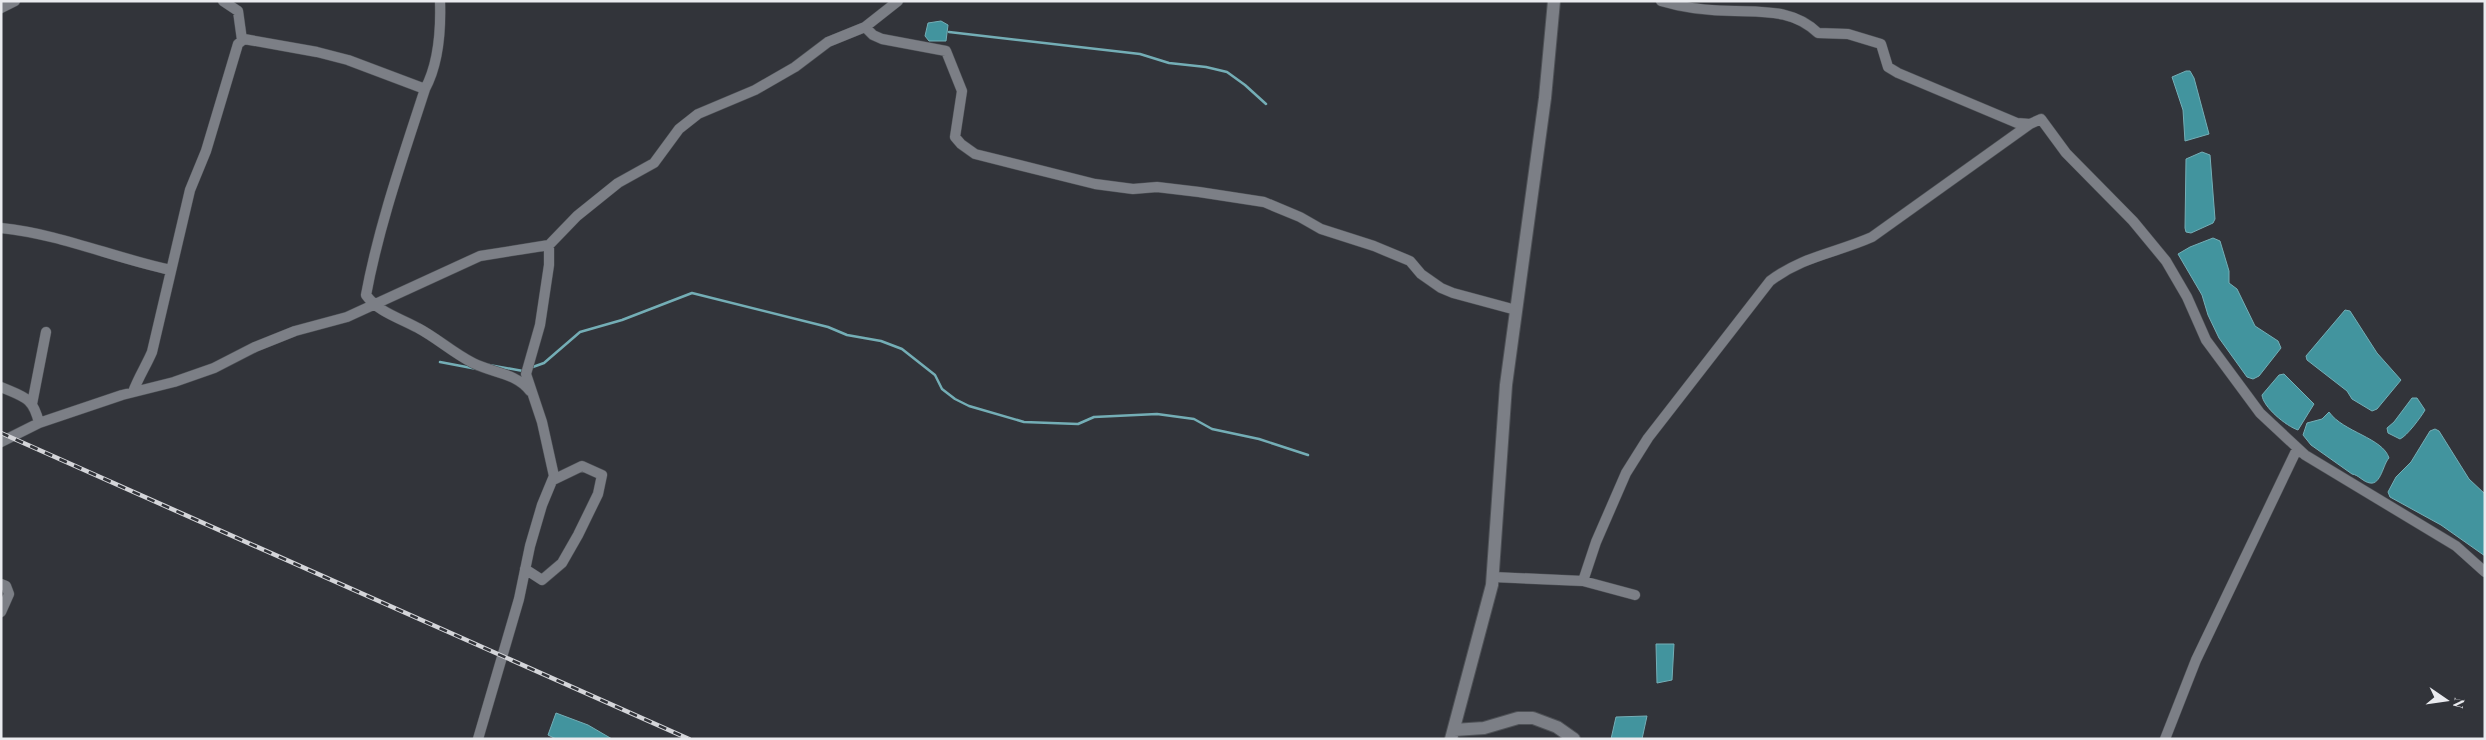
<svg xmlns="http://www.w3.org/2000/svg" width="2486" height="740" viewBox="0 0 2486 740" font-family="'Playfair Display',serif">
<rect width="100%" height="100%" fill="#32343a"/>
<path fill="#42949e" stroke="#74aeb6" d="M941 21 948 25 946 41H929L925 36 928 23Z
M2186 71H2190L2194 78 2209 134 2185 141 2183 110 2172 77Z
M2202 152 2210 155 2215 219 2213 223 2191 233 2186 232 2185 228 2186 159Z
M2213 238 2220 241 2229 271V283L2237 289 2255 326 2278 341 2281 348 2259 376 2253 379 2247 377 2219 338 2208 315 2202 295 2178 254 2190 247Z
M2345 310 2350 311 2377 353 2401 380 2377 409 2372 411 2352 399 2347 391 2307 360 2306 356Z
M2284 374 2314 404 2298 430C2286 426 2263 407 2262 395L2279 375Z
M2412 398H2417L2425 410C2421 417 2407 436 2400 439L2388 433 2387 428 2394 422Z
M2329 412C2343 432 2383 438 2389 458 2383 464 2381 485 2370 483 2363 482 2359 475 2352 474L2311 445 2303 435 2307 423 2322 419Z
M2435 429 2439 431 2469 479 2485 494V556L2441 525 2390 497 2388 492 2396 477 2411 462 2430 431Z
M1656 644H1674L1672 680 1657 683Z
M556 713 588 725 612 739H556L548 735Z
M1647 716 1642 739H1611L1616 717Z"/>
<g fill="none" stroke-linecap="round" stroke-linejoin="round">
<path stroke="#74aeb6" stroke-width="2.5" d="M949 32 1140 54 1169 63 1206 67 1227 72 1245 85 1266 104
M440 362 477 369
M489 365 523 371
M530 368 544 363 580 332 622 320 692 293 828 327 847 335 881 341 902 349 935 375 942 389 955 399 969 406 1024 422 1078 424 1094 417 1157 414 1194 419 1212 429 1259 439 1308 455"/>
<g stroke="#4f5257" stroke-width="11">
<path id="street" d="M223 1 238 11 242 40
M1661 1C1684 8 1711 11 1735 11 1766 12 1794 10 1818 33L1848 34 1881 44 1888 67 1898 73 2017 123 2030 124
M1 8 15 1
M865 27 873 35 882 39 946 51 962 91 955 137 961 144 975 154 1095 184 1133 189 1157 187 1199 192 1264 202 1300 217 1321 229 1374 246 1410 261 1421 274 1441 288 1453 293 1516 310
M425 89C439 63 441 30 440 1
M1 228C60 234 114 258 171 270
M1 387C24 397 33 397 39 423L1 442
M133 392C138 378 146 366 152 352L190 190 206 151 238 44 244 39 317 52 348 60 425 89C403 157 379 225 366 295 378 312 400 318 418 328 437 338 453 353 473 363 493 373 516 373 530 391
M32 404 46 332
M39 423 122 395 174 382 214 368 255 347 295 331 347 317 480 256 549 245
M525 569 542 580 562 563 578 535 598 494 602 475 582 466 553 480
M1493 577 1583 581 1635 595
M1583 581 1596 542 1626 473 1648 438 1770 281C1803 256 1836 253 1872 237L2030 124 2041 119 2066 153 2133 221 2166 261 2187 297 2206 340 2260 413 2305 455 2456 546 2485 572
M1 584 6 586 9 594 1 612
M478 739 519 599 530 546 542 505 554 476 542 422 526 374 540 325 549 265V245L577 216 618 183 654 163 679 129 698 114 755 90 795 67 828 42 865 27 898 1
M2165 739 2196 660 2297 449"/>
</g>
<g stroke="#4f5257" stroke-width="14">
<path id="secondary" d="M1454 730 1484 728 1518 718H1533L1557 727 1574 739
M1451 739 1492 585 1506 385 1545 98 1554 1"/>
</g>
<use href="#street" stroke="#7c7f86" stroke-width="10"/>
<use href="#secondary" stroke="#7c7f86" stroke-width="12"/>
<g stroke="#d4d5d9" stroke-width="4.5">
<path id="rail" d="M1 433 689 739"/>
</g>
<use href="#rail" stroke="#32343a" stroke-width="2.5" stroke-dasharray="8" stroke-linecap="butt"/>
</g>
<rect width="2486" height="740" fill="none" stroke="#eaebef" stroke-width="5"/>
<g transform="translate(2446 700) rotate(103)" stroke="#32343a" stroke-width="4" paint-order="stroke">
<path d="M0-4L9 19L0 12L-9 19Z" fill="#eaebef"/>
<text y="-8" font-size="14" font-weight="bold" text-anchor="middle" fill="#eaebef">N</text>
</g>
</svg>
